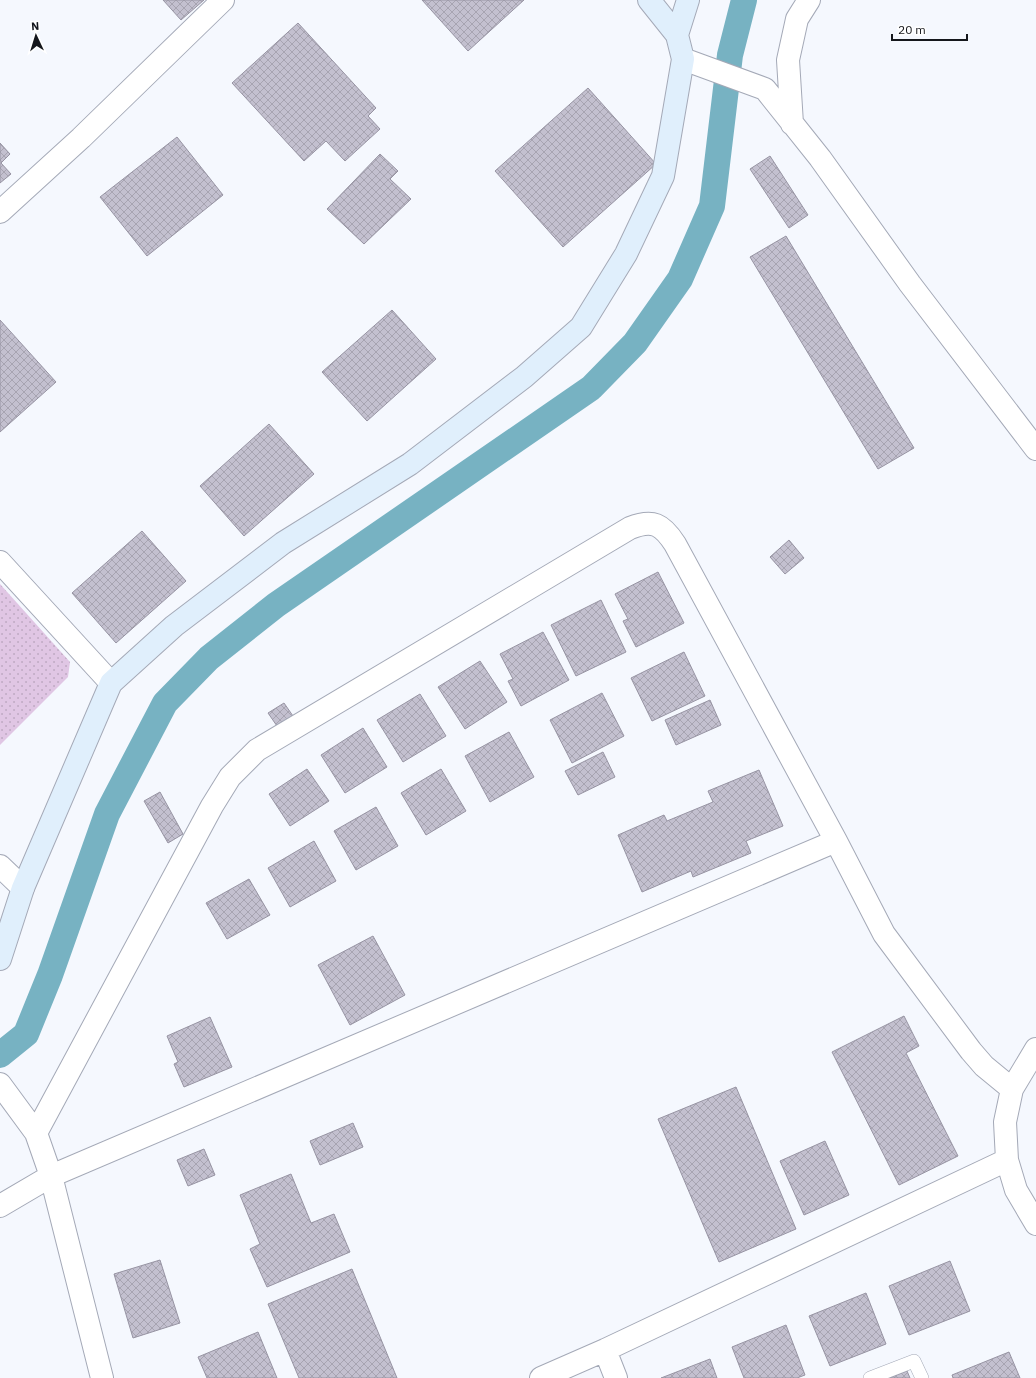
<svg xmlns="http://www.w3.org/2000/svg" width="1036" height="1378" viewBox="0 0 1036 1378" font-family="'IBM Plex Sans',sans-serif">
<defs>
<pattern id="park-dots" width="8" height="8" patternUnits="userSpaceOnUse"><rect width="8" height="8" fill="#e0c6e4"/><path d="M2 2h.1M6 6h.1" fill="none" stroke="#bfa9c3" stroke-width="1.8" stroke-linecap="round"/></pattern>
<pattern id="building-cross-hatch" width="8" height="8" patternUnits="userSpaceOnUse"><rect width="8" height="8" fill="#c3c0cf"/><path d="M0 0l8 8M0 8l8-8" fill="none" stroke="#a7a4b1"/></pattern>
</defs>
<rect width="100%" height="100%" fill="#f5f8fe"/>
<path fill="url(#park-dots)" d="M0 584 70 662 68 677 0 745Z"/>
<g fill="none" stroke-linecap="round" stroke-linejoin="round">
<path stroke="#77b2c2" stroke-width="26" d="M0 1055 26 1034 50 975 107 814 165 703 209 658 276 605 591 388 635 343 680 279 712 206 730 55 744 0"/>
</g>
<path fill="url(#building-cross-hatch)" stroke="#9794a3" d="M163 0H204L181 20Z
M422 0H524L468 51Z
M298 23 376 108 368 116 380 129 345 161 326 141 304 161 232 83Z
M588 88 656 164 563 247 495 171Z
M177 137 223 195 147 256 100 197Z
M0 143 10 154 1 163 11 174 0 183Z
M380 154 398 171 390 179 411 199 364 244 327 209Z
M770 156 808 215 789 228 750 169Z
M786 236 914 448 878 469 750 257Z
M392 310 436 359 367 421 322 372Z
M0 320 56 382 0 432Z
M269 424 314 474 244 536 200 486Z
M142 531 186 581 116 643 72 593Z
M789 540 804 558 785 574 770 557Z
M658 572 684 623 636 647 623 621 628 619 615 594Z
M601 600 626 652 576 676 551 625Z
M543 632 569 680 521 706 508 681 513 679 500 654Z
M684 652 705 696 652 721 631 678Z
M480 661 507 702 465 729 438 687Z
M602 693 624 736 572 763 550 720Z
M420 694 446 736 403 762 377 720Z
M710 700 721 725 676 745 665 720Z
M284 703 293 716 277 726 268 713Z
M363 728 387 767 345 793 321 755Z
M509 732 534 777 490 802 465 756Z
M603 752 615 777 578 795 565 771Z
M307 769 329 801 290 826 269 794Z
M441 769 466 811 426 835 401 793Z
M759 770 783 826 746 841 751 853 693 877 691 871 642 892 618 835 664 815 667 821 713 802 708 791Z
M160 792 183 834 168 843 144 801Z
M376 807 398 846 356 870 334 831Z
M314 841 336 881 290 907 268 868Z
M249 879 270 915 227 939 206 903Z
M373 936 405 995 350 1025 318 965Z
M904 1016 919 1046 906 1053 958 1156 899 1185 832 1052Z
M210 1017 232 1067 184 1087 174 1064 178 1062 167 1036Z
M736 1087 796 1229 719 1262 658 1119Z
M353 1123 363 1147 320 1165 310 1141Z
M825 1141 849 1195 804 1215 780 1161Z
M204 1149 215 1175 188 1186 177 1160Z
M291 1174 311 1223 334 1214 350 1252 267 1287 250 1249 260 1244 240 1195Z
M160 1260 180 1323 133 1338 114 1274Z
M950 1261 970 1311 909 1335 889 1286Z
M352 1269 397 1378H299L268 1304Z
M866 1293 886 1344 830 1366 809 1316Z
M786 1325 805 1375 797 1378H744L732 1347Z
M258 1332 277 1378H207L198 1357Z
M1009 1352 1020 1378H953L952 1375Z
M710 1359 717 1378H661Z
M907 1371 910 1378H889Z"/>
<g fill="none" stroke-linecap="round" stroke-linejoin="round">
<g stroke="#a4a9b7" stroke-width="14">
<path id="lane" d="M870 1378 914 1361 922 1378"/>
</g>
<g stroke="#a4a9b7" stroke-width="24">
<path id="street" d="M683 59 765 89 820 158 910 284 1036 449
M792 124 788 60 797 19 809 0
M0 212 81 138 223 0
M0 562 111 683
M0 866 23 888
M1036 1049 1012 1089 1005 1122 1007 1160 1016 1190 1036 1224
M0 1084 36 1133 51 1176 102 1378
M36 1133 212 806 230 777 257 750 630 528C653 519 662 524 675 544L836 841 884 934 971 1051 984 1066 1012 1089
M0 1206 51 1176 836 841
M605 1350 616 1378
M541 1378 605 1350 1007 1160"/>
</g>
<g stroke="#a4a9b7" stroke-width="24">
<path id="secondary" d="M649 0 677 35
M0 959 23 888 111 683 174 626 283 543 410 464 524 377 581 327 626 254 663 176 683 59 677 35 688 0"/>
</g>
<use href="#lane" stroke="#fff" stroke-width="13"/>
<use href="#street" stroke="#fff" stroke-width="22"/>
<use href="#secondary" stroke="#e0effc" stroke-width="22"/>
</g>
<g transform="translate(36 36) rotate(356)" stroke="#ffffff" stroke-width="3" paint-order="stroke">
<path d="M0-3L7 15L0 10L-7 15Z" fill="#15171c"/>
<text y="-6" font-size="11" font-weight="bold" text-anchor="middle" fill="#15171c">N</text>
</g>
<path d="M892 34v6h75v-6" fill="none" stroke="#15171c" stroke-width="2"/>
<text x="898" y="34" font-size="12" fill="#15171c" stroke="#ffffff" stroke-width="3" paint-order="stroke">20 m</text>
</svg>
